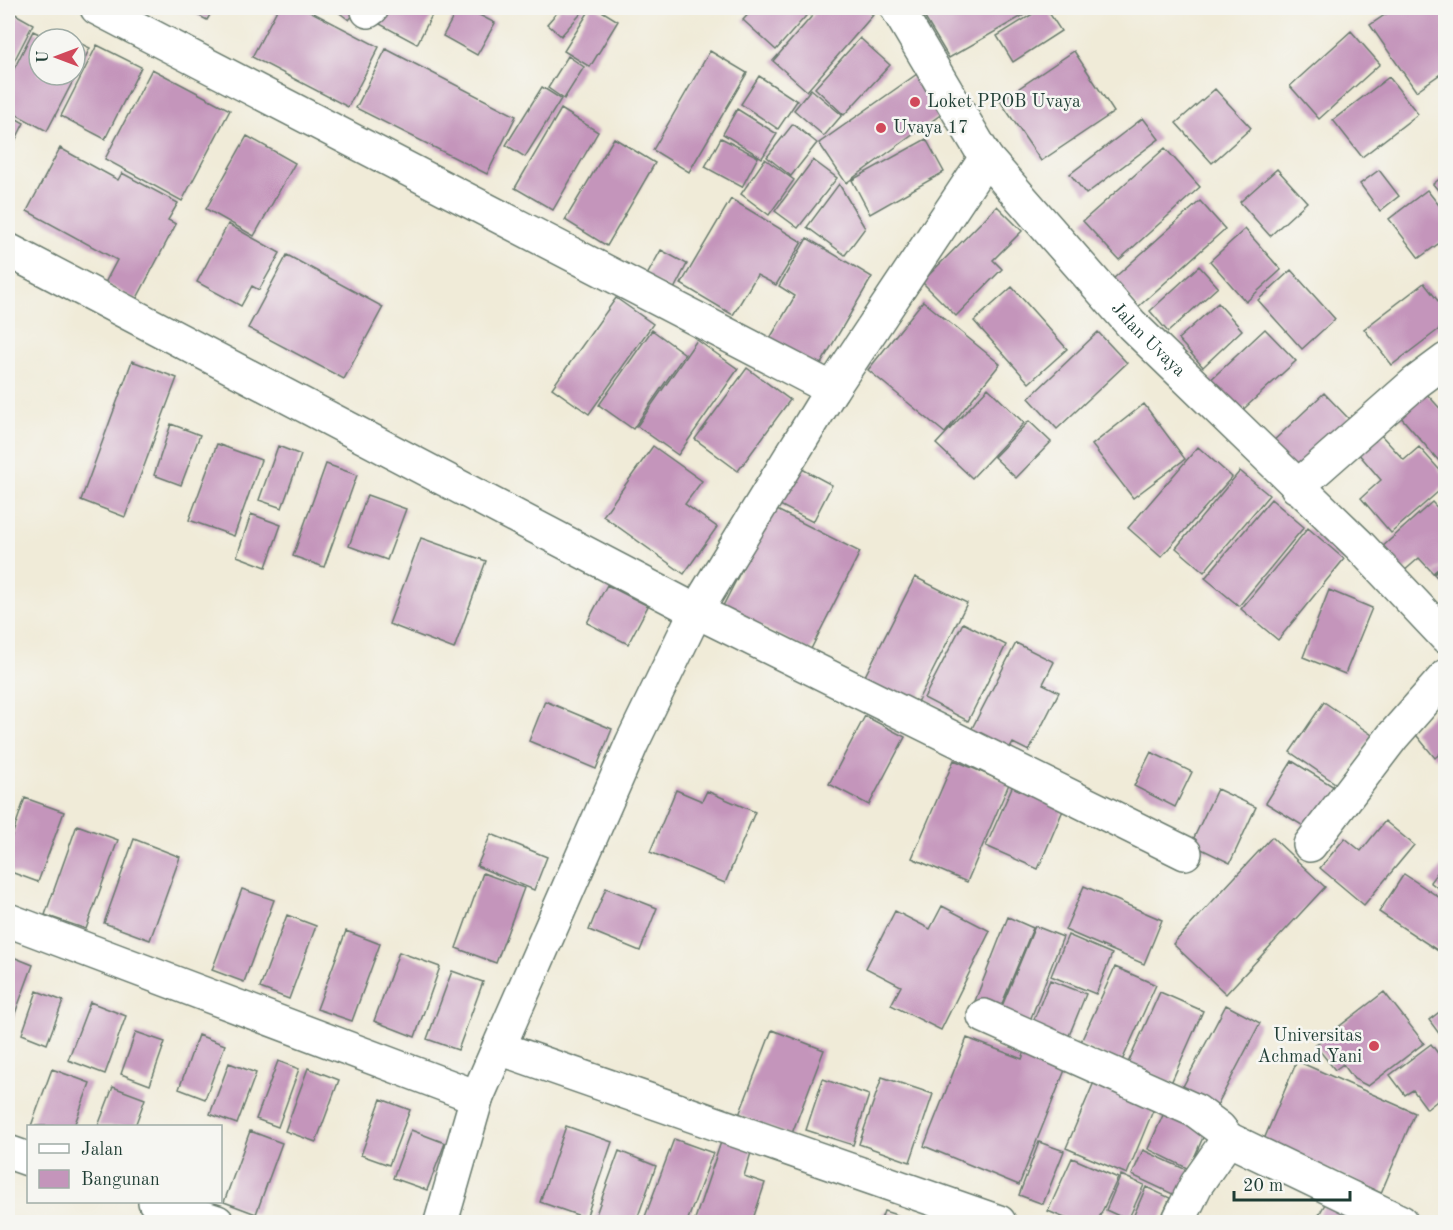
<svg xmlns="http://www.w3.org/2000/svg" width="1453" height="1230" viewBox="0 0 1453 1230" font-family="'Old Standard TT',serif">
<rect width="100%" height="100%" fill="#f6f6f2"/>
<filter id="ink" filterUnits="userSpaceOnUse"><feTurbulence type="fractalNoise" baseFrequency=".0167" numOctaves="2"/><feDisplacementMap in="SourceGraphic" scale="12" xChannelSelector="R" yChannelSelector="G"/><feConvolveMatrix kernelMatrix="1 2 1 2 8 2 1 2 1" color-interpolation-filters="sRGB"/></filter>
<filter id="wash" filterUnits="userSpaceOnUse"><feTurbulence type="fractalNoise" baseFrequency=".008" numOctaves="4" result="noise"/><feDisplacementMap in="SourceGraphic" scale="24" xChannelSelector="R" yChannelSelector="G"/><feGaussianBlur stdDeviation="1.35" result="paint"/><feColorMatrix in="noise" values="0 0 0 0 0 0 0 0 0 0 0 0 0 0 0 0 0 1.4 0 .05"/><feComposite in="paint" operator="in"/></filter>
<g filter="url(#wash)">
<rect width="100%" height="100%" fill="#f0ebd8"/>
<g id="blocks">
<path fill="#c495bb" d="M184 8H214L207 20Z
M278 8H304L379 47 348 107 252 57Z
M333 8H359L349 20Z
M386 8H418L432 15 417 44 378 23Z
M458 8H466L495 23 477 55 443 36Z
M561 8H586L561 36 547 24Z
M591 8H597L618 21 590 67 564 51Z
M754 8H813L776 50 743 20Z
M819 8H864L873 15 807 91 773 61Z
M919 8H1036L949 58Z
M1042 8H1046L1061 31 1013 62 997 36Z
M1395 8H1446V70L1416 91 1370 25Z
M8 10 33 24 8 73Z
M33 31 49 39H39V75H75V41L90 48 47 131 8 110V81Z
M1351 31 1380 64 1319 119 1290 86Z
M860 38 890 65 844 115 815 88Z
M97 45 141 67 105 139 61 116Z
M386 49 516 116 487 174 356 108Z
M710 51 747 73 689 172 653 150Z
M1074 51 1114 112 1041 161 1000 101Z
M568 56 584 67 564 99 548 88Z
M152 69 230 110 182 201 105 159Z
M917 74 943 113 846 183 819 143Z
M759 76 797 101 778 129 741 104Z
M1389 77 1418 114 1362 157 1333 120Z
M542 87 561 99 525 157 506 145Z
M811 89 842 115 824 136 794 110Z
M1215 89 1251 128 1212 163 1176 123Z
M561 109 598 132 553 210 515 188Z
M737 109 777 134 762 158 723 134Z
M8 114 24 123 8 155Z
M1143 118 1159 139 1086 194 1070 174Z
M793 124 817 143 791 176 767 157Z
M247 136 295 163 254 236 206 209Z
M614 138 655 163 607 246 565 220Z
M721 138 758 157 742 187 705 167Z
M926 139 944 172 870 214 852 180Z
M60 148 118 180 122 173 178 203 168 220 176 224 136 300 105 283 117 260 27 211Z
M1165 148 1200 187 1119 260 1083 221Z
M765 159 794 180 769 215 741 194Z
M813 160 837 178 798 228 775 211Z
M1277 169 1307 202 1270 236 1240 202Z
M1379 170 1399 196 1380 211 1360 184Z
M1446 174V200L1433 184Z
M839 184 865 228 845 255 807 227Z
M1427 190 1446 214V238L1419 258 1389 219Z
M731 199 802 242 776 285 757 275 733 315 681 284Z
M1200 201 1225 229 1138 307 1113 279Z
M997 206 1022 231 993 260 1002 269 956 316 922 282Z
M228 224 280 253 259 290 252 286 241 306 197 282Z
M1245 229 1281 270 1246 302 1210 261Z
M807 238 872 277 818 369 769 340 795 296 779 286Z
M661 250 687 264 673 291 646 277Z
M287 255 383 307 344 379 248 328Z
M1199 266 1218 287 1168 332 1150 311Z
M1291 270 1335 319 1302 349 1258 300Z
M1424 283 1446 311V324L1392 365 1364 329Z
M1012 287 1067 349 1029 383 974 321Z
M616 298 653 324 589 414 552 388Z
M923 301 1000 364 945 433 868 370Z
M1218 303 1242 330 1203 367 1178 339Z
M1265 329 1296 361 1235 417 1205 385Z
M652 330 685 354 633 429 599 405Z
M1098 332 1127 363 1057 429 1029 398Z
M697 340 738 369 678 455 637 426Z
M132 361 177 378 125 517 81 500Z
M747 368 790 400 738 471 695 439Z
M988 388 1024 423 972 478 936 444Z
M1425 392 1446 415V469L1399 415Z
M1324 393 1349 419 1294 471 1270 444Z
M1144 404 1185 459 1133 498 1092 445Z
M1029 421 1051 442 1016 478 994 457Z
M171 424 200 435 181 485 154 475Z
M1380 434 1404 460 1419 447 1446 477V485L1391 533 1361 498 1381 480 1358 453Z
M217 444 261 460 234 536 189 520Z
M278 446 301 455 282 508 259 500Z
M653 446 702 481 685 504 717 527 684 574 603 516Z
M1198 447 1232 477 1161 557 1128 528Z
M789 462 832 485 813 522 770 500Z
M326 464 357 475 324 567 293 556Z
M1240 471 1269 495 1204 572 1176 548Z
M367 495 406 509 387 560 349 546Z
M1271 499 1304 527 1239 606 1205 578Z
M1432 502 1446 517V562L1433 573 1419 558 1403 572 1381 548Z
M773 508 860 552 810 651 723 606Z
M251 514 281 525 266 567 237 556Z
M1308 528 1344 559 1278 640 1241 609Z
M421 538 486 561 454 649 389 624Z
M1446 564V587L1434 574Z
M915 577 967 603 913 710 861 684Z
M607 585 648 606 628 644 587 623Z
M1329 590 1372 608 1345 674 1303 657Z
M963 623 1006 645 968 721 924 698Z
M1016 643 1054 662 1043 684 1059 692 1029 751 1013 743 1004 759 966 740Z
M545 701 612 729 596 769 529 741Z
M1324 702 1372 735 1338 785 1290 752Z
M1446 702V748L1435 758 1413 731Z
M865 716 905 737 869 805 829 784Z
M1151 752 1192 772 1175 807 1134 786Z
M954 760 1009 784 967 882 912 858Z
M1292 761 1339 790 1313 832 1266 803Z
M1013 785 1064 808 1038 869 986 846Z
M1217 789 1256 807 1230 863 1191 844Z
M676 790 702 801 707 791 755 812 725 883 650 852Z
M25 798 64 812 38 882 8 871V847Z
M1385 821 1414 845 1364 905 1320 868 1345 838 1361 851Z
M77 825 118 840 86 929 45 915Z
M491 834 547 857 534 890 477 866Z
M1272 837 1325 887 1226 994 1173 944Z
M134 839 180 857 150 940 104 923Z
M1446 861V894L1430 882Z
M483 873 524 888 496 963 456 948Z
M1404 874 1446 902V956L1379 912Z
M1084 886 1162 920 1144 964 1065 930Z
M606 888 657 908 640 951 589 930Z
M242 889 274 900 244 982 212 970Z
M942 906 990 931 941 1030 891 1005 901 986 866 968 895 911 930 929Z
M287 915 316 926 289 999 260 988Z
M1008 917 1033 928 999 1011 975 1001Z
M1035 926 1063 937 1027 1028 998 1016Z
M346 931 380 944 352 1021 317 1009Z
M1068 935 1112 954 1096 994 1051 976Z
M399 952 440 967 415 1037 374 1021Z
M8 955 33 965 10 1027 8 1026Z
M1115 967 1156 985 1121 1063 1080 1044Z
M452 971 483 982 458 1050 427 1039Z
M1050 980 1086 994 1066 1043 1030 1029Z
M37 991 63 1001 47 1044 22 1034Z
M1160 992 1203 1011 1171 1083 1128 1063Z
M1384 992 1424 1043 1368 1086 1354 1079 1343 1064 1335 1070 1315 1045Z
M90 1002 126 1016 105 1074 68 1060Z
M1226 1005 1260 1023 1212 1115 1178 1096Z
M1446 1007V1043L1429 1020Z
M772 1030 824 1050 791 1136 739 1115Z
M136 1032 165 1042 150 1085 121 1074Z
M198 1035 225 1045 205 1099 179 1089Z
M967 1038 1022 1059 1028 1043 1069 1060 1019 1185 924 1146Z
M1431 1044 1446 1064V1094L1427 1109 1413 1090 1405 1095 1390 1075Z
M278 1061 299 1069 278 1127 256 1119Z
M1297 1061 1415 1113 1381 1193 1301 1157 1260 1149Z
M229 1063 256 1073 237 1124 210 1114Z
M308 1068 339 1080 316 1142 285 1131Z
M52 1069 90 1083 74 1126H31Z
M1097 1075 1157 1101 1127 1174 1066 1148Z
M882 1077 933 1094 910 1162 859 1144Z
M823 1079 869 1095 853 1145 806 1130Z
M113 1087 145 1099 135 1126H98Z
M381 1099 410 1110 389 1165 361 1155Z
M1167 1106 1208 1126 1189 1169 1148 1149Z
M566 1126 612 1142 586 1218 540 1202Z
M411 1130 445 1143 427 1190 393 1178Z
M250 1131 282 1143 256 1214 224 1202Z
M723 1136 753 1146 744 1176 765 1183 752 1222H694Z
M674 1139 713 1153 687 1222H643Z
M1039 1142 1064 1151 1043 1204 1019 1195Z
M1143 1150 1191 1172 1179 1197 1132 1175Z
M619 1151 656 1166 636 1222H602L594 1220Z
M1072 1158 1118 1178 1097 1222H1074L1048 1211Z
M1121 1175 1144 1185 1128 1220 1106 1210Z
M1146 1187 1170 1198 1159 1222H1131Z
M1330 1195 1380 1222H1315Z
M884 1211 919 1222H880Z"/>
</g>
</g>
<g filter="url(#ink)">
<use href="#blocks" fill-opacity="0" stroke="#687a6d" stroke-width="1.5"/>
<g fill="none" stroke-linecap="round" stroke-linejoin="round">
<g stroke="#687a6d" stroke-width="36">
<g id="minor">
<path d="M97 8 832 389"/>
<path id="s1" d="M897 8 986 158 1132 325 1359 545 1446 637"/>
<path d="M368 11 372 8"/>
<path d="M8 250 696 611 832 389 986 158"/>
<path d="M1297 487 1415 383 1446 360"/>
<path d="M1310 845 1393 736 1446 676"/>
<path d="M8 920 477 1097"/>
<path d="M984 1016 1196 1111 1219 1128 1228 1139"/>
<path d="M499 1048 999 1222"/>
<path d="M8 1152 28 1159"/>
<path d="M155 1202 217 1222"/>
<path d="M441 1222 477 1097 632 743 696 611 1185 853"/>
<path d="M1178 1222 1196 1185 1228 1139 1401 1222"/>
</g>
</g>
<use href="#minor" stroke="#fff" stroke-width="33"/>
</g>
</g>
<g fill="#d1495b" stroke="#f6f6f2" stroke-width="2">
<circle cx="915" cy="102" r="6"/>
<circle cx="881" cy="128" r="6"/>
<circle cx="1374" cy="1046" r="6"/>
</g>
<g text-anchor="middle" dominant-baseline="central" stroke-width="5" stroke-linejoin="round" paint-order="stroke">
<g font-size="18" fill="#1f3d34" stroke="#f6f6f2" text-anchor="start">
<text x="927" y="102">Loket PPOB Uvaya</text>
<text x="893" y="128">Uvaya 17</text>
<text x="1362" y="1036" text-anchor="end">Universitas<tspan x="1362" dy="21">Achmad Yani</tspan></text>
</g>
<g font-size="18" fill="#1f3d34" stroke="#f6f6f2">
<text stroke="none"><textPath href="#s1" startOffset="418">Jalan Uvaya</textPath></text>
</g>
</g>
<rect width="1453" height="1230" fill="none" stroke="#f6f6f2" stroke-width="30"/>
<rect x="27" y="1125" width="195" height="78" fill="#f6f6f2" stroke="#a0aca6" stroke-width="1.5"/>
<rect x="39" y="1144" width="30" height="9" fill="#ffffff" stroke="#a0aca6" stroke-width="1.5"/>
<text x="81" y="1155" font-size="18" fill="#1f3d34">Jalan</text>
<rect x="39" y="1170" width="30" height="18" fill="#c495bb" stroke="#a0aca6" stroke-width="1.5"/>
<text x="81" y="1185" font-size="18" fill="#1f3d34">Bangunan</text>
<g transform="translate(57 57) rotate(270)"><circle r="28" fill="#f6f6f2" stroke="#a0aca6" stroke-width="1.5"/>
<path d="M0-4.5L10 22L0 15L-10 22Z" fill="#d1495b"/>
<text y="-9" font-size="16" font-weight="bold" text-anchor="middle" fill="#1f3d34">U</text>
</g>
<path d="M1234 1191v9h116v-9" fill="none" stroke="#1f3d34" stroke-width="3"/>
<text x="1243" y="1191" font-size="18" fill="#1f3d34" stroke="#f6f6f2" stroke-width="4.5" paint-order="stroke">20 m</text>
</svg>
